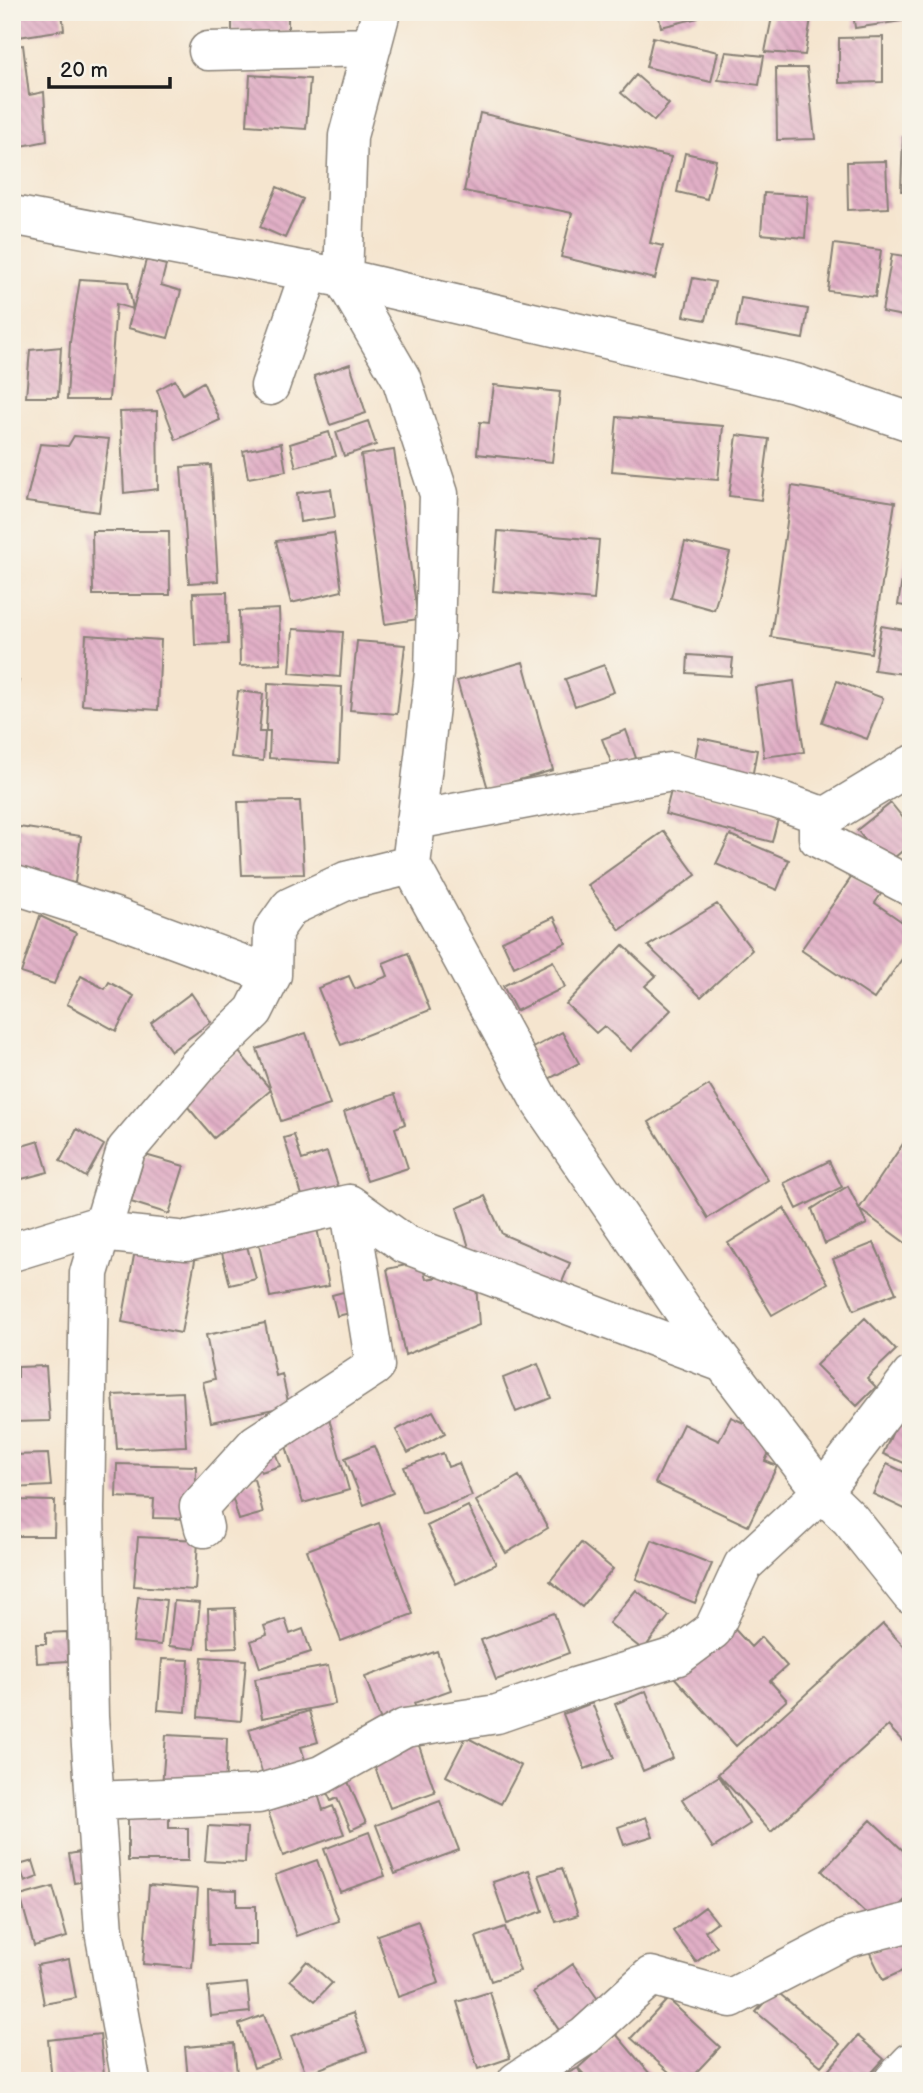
<svg xmlns="http://www.w3.org/2000/svg" width="923" height="2093" viewBox="0 0 923 2093" font-family="'Balsamiq Sans',sans-serif">
<defs>
<pattern id="building-back-hatch" width="6" height="6" patternUnits="userSpaceOnUse" patternTransform="scale(1.75)"><rect width="6" height="6" fill="#e1afc6"/><path d="M-1 5l2 2M0 0l6 6M5-1l2 2" fill="none" stroke="#c096aa"/></pattern>
</defs>
<rect width="100%" height="100%" fill="#f7f3e8"/>
<filter id="ink" filterUnits="userSpaceOnUse"><feTurbulence type="fractalNoise" baseFrequency=".0143" numOctaves="2"/><feDisplacementMap in="SourceGraphic" scale="14" xChannelSelector="R" yChannelSelector="G"/><feConvolveMatrix kernelMatrix="1 2 1 2 8 2 1 2 1" color-interpolation-filters="sRGB"/></filter>
<filter id="wash" filterUnits="userSpaceOnUse"><feTurbulence type="fractalNoise" baseFrequency=".00686" numOctaves="4" result="noise"/><feDisplacementMap in="SourceGraphic" scale="28" xChannelSelector="R" yChannelSelector="G"/><feGaussianBlur stdDeviation="1.57" result="paint"/><feColorMatrix in="noise" values="0 0 0 0 0 0 0 0 0 0 0 0 0 0 0 0 0 1.4 0 .05"/><feComposite in="paint" operator="in"/></filter>
<g filter="url(#wash)">
<rect width="100%" height="100%" fill="#f5e5cf"/>
<g id="blocks">
<path fill="url(#building-back-hatch)" d="M12 12H62L64 30 12 38Z
M232 12H288V32L232 31Z
M483 12H508L506 20Z
M658 12H697L698 18 661 27Z
M773 12H812L805 55 765 52Z
M853 12H900L902 21 855 28Z
M653 37 718 52 711 82 646 67Z
M883 37V82L839 83V38Z
M23 45 29 95 44 92 47 141 12 148V46Z
M726 52 764 56 759 85 718 80Z
M776 68H807L815 139 777 140Z
M250 75 310 79 306 129 247 125Z
M636 75 669 104 654 121 621 93Z
M480 113 671 157 650 243 663 246 655 279 561 257 572 213 464 191Z
M903 137H911V191H901Z
M685 153 716 160 707 199 677 192Z
M886 161 888 208 848 210 847 162Z
M277 187 303 199 285 238 260 227Z
M764 193 808 196 805 238 761 234Z
M834 244 881 250 875 297 828 291Z
M892 254 911 257V300L908 317 882 312Z
M146 260 166 265 161 285 181 291 168 338 128 328Z
M12 261 18 263 13 280H12Z
M693 278 715 282 706 320 684 316Z
M80 279 128 282 133 309 116 304 109 400H67L70 342Z
M741 298 808 309 803 339 736 327Z
M61 347 58 397H26L30 350Z
M350 364 366 413 330 425 314 376Z
M175 380 183 394 203 382 220 420 176 440 157 390Z
M494 385 560 392 552 462 477 454 480 422 489 423Z
M157 411 158 489 124 493 120 412Z
M617 417 723 426 718 480 612 471Z
M368 421 376 445 344 456 336 432Z
M329 432 336 456 296 467 290 444Z
M737 435 769 439 761 500 729 496Z
M74 436 109 439 99 512 26 502 40 444 68 446Z
M281 443 286 471 248 478 243 451Z
M394 450 418 619 385 624 361 455Z
M211 465 218 581 189 583 181 467Z
M792 486 895 502 871 653 771 637Z
M331 489 335 517 300 522 297 493Z
M92 531H169L170 595H93Z
M498 531 599 540 594 600 493 591Z
M334 533 342 591 291 603 276 541Z
M909 536H911V607L898 605Z
M685 542 730 553 714 610 671 598Z
M227 592 228 644 195 645 193 593Z
M279 609 281 664 240 666 239 611Z
M881 626 911 631V675L874 670Z
M293 629 343 632 340 677 290 673Z
M86 635 161 640 158 710 82 705Z
M357 641 405 645 397 714 350 710Z
M688 655 733 658 731 676 687 673Z
M523 662 553 770 488 789 457 681Z
M604 665 614 692 575 706 565 679Z
M12 679 19 681 13 701H12Z
M794 681 804 752 764 757 755 687Z
M837 681 883 698 867 739 822 722Z
M268 683 342 687 339 763 269 758 270 731H266Z
M238 691 263 694 259 732H265L263 761 231 757Z
M626 730 636 758 613 767 602 739Z
M699 738 757 750 750 789 691 777Z
M672 787 779 815 772 842 665 814Z
M300 801 304 874 242 875 238 802Z
M891 803 911 828V844L885 865 857 830Z
M12 826 81 836 75 883 12 873Z
M664 831 696 875 620 930 588 885Z
M730 835 789 860 777 890 716 864Z
M853 875 881 894 875 903 911 928V946L874 999 801 950Z
M717 904 752 950 701 997 648 946Z
M40 916 76 933 54 984 21 973Z
M554 917 566 943 514 967 502 941Z
M623 945 656 976 645 986 671 1010 631 1051 604 1026 596 1033 566 1004Z
M408 953 430 1010 341 1045 318 988 349 976 355 989 388 976 383 963Z
M553 961 565 987 516 1011 503 986Z
M81 976 105 989 109 982 134 996 116 1031 67 1004Z
M191 993 211 1022 171 1051 151 1023Z
M562 1032 579 1063 547 1080 531 1049Z
M306 1033 330 1105 281 1121 271 1090 214 1138 182 1100 239 1052 271 1090 257 1049Z
M709 1085 768 1180 708 1218 649 1122Z
M395 1094 405 1124 395 1128 408 1168 367 1181 344 1112Z
M77 1129 104 1145 86 1177 60 1161Z
M911 1132V1247L859 1209Z
M294 1135 302 1160 327 1152 343 1201 307 1211 284 1138Z
M39 1141 48 1172 18 1180 12 1160V1149Z
M145 1155 184 1166 169 1214 131 1202Z
M829 1161 842 1187 797 1209 784 1183Z
M848 1186 867 1224 825 1244 812 1209Z
M485 1196 502 1234 570 1263 558 1292 471 1254 457 1208Z
M784 1208 828 1283 772 1315 728 1243Z
M315 1219 329 1286 270 1297 256 1230Z
M137 1239 197 1250 181 1333 122 1322Z
M874 1243 896 1293 854 1310 833 1259Z
M247 1246 256 1279 230 1285 222 1253Z
M421 1262 426 1279 475 1271 479 1325 405 1355 387 1269Z
M358 1288 363 1310 337 1316 332 1295Z
M865 1318 896 1350 867 1378 876 1387 857 1406 816 1365Z
M265 1323 276 1376 282 1374 289 1406 211 1422 203 1382 215 1379 206 1335Z
M538 1364 551 1398 516 1412 503 1378Z
M46 1366 50 1421 12 1422V1377H18V1367Z
M183 1392 186 1446 117 1449 113 1395Z
M905 1404 911 1407V1466L883 1454Z
M433 1411 445 1433 408 1453 396 1430Z
M328 1415 349 1490 303 1503 281 1429Z
M731 1417 776 1438 765 1461 777 1466 748 1526 655 1483 683 1424 719 1441Z
M374 1446 393 1493 364 1505 345 1458Z
M274 1449 280 1466 261 1472 255 1455Z
M443 1453 448 1467 459 1463 472 1496 422 1514 404 1467Z
M48 1454 51 1486 12 1488V1455Z
M117 1464 196 1466 195 1519 153 1518 154 1499 116 1497Z
M887 1464 911 1475V1512L873 1494Z
M519 1476 548 1528 506 1553 476 1501Z
M254 1479 263 1513 239 1520 229 1486Z
M12 1500 55 1501 54 1536H12Z
M468 1506 496 1564 456 1584 427 1526Z
M379 1523 413 1614 341 1641 307 1550Z
M138 1537 198 1540 195 1590 134 1586Z
M652 1540 712 1564 695 1603 636 1579Z
M581 1543 613 1569 582 1607 550 1581Z
M636 1590 669 1616 643 1650 609 1623Z
M138 1597 166 1600 161 1645 133 1642Z
M174 1601 200 1603 195 1649 169 1646Z
M235 1608 237 1647 209 1648 208 1609Z
M554 1613 569 1653 496 1680 481 1640Z
M285 1619 290 1634 303 1629 311 1652 260 1668 251 1641 267 1635 264 1626Z
M883 1624 911 1654V1750L888 1726 771 1832 718 1774Z
M731 1625 751 1647 761 1637 787 1666 770 1681 787 1700 736 1746 674 1677Z
M67 1632 68 1661 37 1663 36 1644H46V1633Z
M437 1651 451 1690 414 1703 418 1714 383 1726 365 1677Z
M202 1657 246 1660 241 1721 198 1717Z
M162 1659 189 1660 186 1712 158 1710Z
M328 1666 335 1704 262 1718 255 1679Z
M646 1691 673 1758 643 1771 615 1704Z
M592 1703 614 1758 585 1769 563 1714Z
M309 1711 318 1742 301 1747 310 1775 267 1788 249 1729Z
M415 1734 435 1792 390 1808 369 1751Z
M166 1735 227 1738 225 1791 162 1787Z
M466 1737 521 1766 501 1804 446 1776Z
M719 1776 750 1824 713 1848 682 1799Z
M346 1777 366 1823 351 1830 337 1798 331 1801 324 1786Z
M315 1785 323 1810 333 1806 344 1834 283 1856 265 1802Z
M440 1801 459 1850 395 1874 376 1825Z
M128 1811H169V1828H188V1861H128Z
M646 1817 653 1836 624 1845 618 1827Z
M871 1820 911 1858V1894L879 1926 822 1871Z
M208 1826 247 1828 245 1863 205 1861Z
M369 1832 385 1876 340 1892 324 1849Z
M86 1851 92 1880 74 1883 69 1854Z
M317 1860 339 1921 297 1936 275 1875Z
M33 1861 38 1877 25 1882 19 1865Z
M562 1868 578 1915 556 1922 539 1875Z
M529 1870 543 1911 507 1924 493 1882Z
M149 1885 198 1889 192 1968 143 1964Z
M53 1887 67 1937 34 1946 20 1896Z
M208 1889 237 1890V1906H256V1945H209Z
M705 1907 717 1922 705 1931 717 1947 696 1962 673 1931Z
M418 1921 439 1983 398 1997 377 1935Z
M505 1927 520 1971 491 1981 476 1937Z
M911 1934V1967L883 1980 870 1953Z
M69 1959 76 1998 44 2004 37 1965Z
M307 1961 332 1983 315 2001 290 1980Z
M573 1964 602 2005 561 2033 533 1992Z
M247 1983 250 2012 211 2016 208 1987Z
M775 1990 840 2044 821 2066 756 2012Z
M490 1992 510 2058 478 2069 457 2002Z
M668 1999 720 2047 688 2081H679L631 2038Z
M353 2013 367 2051 306 2074 291 2036Z
M264 2015 280 2059 254 2068 239 2024Z
M100 2034 104 2075 52 2081 48 2040Z
M616 2034 656 2081H590L578 2068Z
M858 2036 884 2059 864 2081H819Z
M12 2041H16V2072H12Z
M234 2043 237 2074 188 2079 185 2047Z
M578 2068 584 2081H552Z"/>
</g>
</g>
<g filter="url(#ink)">
<use href="#blocks" fill-opacity="0" stroke="#888076" stroke-width="2"/>
<g fill="none" stroke-linecap="round" stroke-linejoin="round">
<g stroke="#888076" stroke-width="41">
<path id="street" d="M381 12 348 136 343 278 401 378 439 494 434 673 411 865 541 1103 683 1310 822 1492 850 1519 911 1595
M208 51 372 47
M12 215 343 278 795 383 911 422
M270 386 310 271
M818 814V838L911 887
M416 820 671 772 776 799 825 817 911 765
M12 884 115 917 272 975
M101 1232 187 1241 349 1204 405 1244 723 1363
M12 1252 103 1224
M204 1528 199 1507 256 1444 375 1366 349 1204
M95 1801 258 1794 321 1775 405 1728 497 1714 575 1687 678 1656 713 1630 743 1565 822 1492 911 1376
M131 2081 104 1931 89 1717 85 1509 89 1273 126 1150 198 1065 254 1011 272 975 273 931 290 907 346 881 411 865
M517 2081 585 2036 651 1976 731 1998 847 1938 911 1922
M893 2081 911 2062"/>
</g>
<use href="#street" stroke="#fff" stroke-width="38"/>
</g>
</g>
<rect width="923" height="2093" fill="none" stroke="#f7f3e8" stroke-width="42"/>
<path d="M49 77v10h121v-10" fill="none" stroke="#1c1c1c" stroke-width="3.5"/>
<text x="60" y="77" font-size="21" fill="#1c1c1c" stroke="#f7f3e8" stroke-width="5" paint-order="stroke">20 m</text>
</svg>
